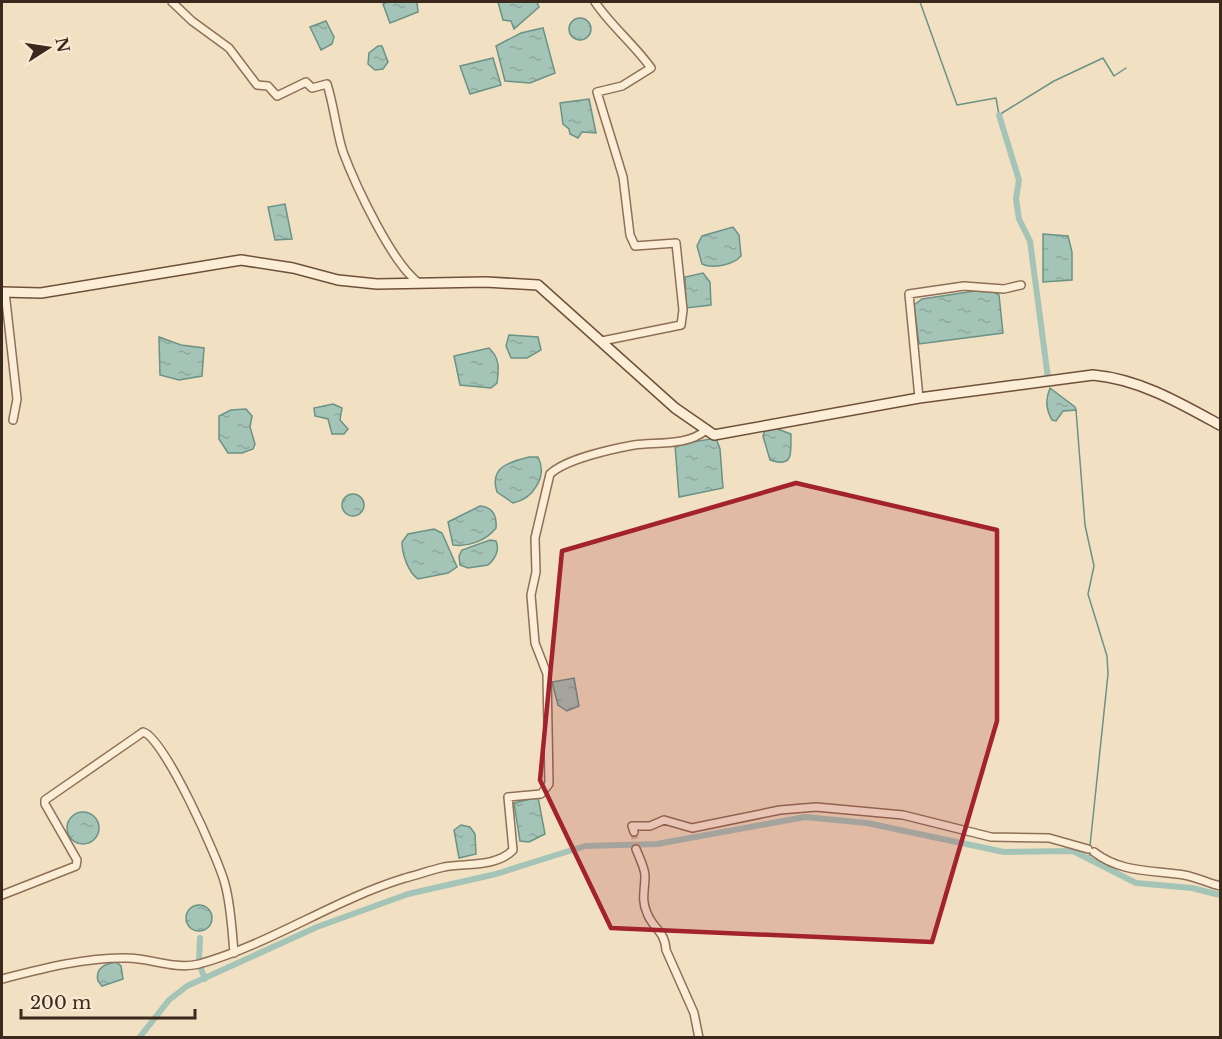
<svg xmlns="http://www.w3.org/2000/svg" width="1222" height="1039" viewBox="0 0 1222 1039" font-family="'Libre Baskerville',serif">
<defs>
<pattern id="water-ripples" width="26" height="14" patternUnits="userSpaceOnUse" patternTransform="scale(1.5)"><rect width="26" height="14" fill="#a5c4b8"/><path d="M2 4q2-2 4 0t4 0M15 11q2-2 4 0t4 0" fill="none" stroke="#8fa89e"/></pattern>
</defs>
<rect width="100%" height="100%" fill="#f2e0c2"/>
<path fill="url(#water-ripples)" stroke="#6a9386" stroke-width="1.5" d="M387 2H417L418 12 390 23 383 4Z
M498 2H537L539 7 514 29 511 21 503 20Z
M569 29a11 11 0 1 1 22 0a11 11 0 1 1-22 0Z
M326 21 334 37 332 44 321 50 310 27Z
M543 28 555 73 530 83 505 81 496 46 521 33Z
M378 46H382L388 62 383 69 375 70 368 64 369 53Z
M493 58 501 85 470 94 460 66Z
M589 99 596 133 582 132 578 138 570 134 569 129 563 124 560 103Z
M285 204 292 239 275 240 268 207Z
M733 227 739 235 741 256C733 265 713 269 702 264L697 246 702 236Z
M1043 234 1068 236 1072 252V280L1043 282Z
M703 273 710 282 711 305 686 308 685 277Z
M975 291 994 292 999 295 1003 333 919 344 914 305 922 299Z
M509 335 538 337 541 350 527 358H511L506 346Z
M159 337 181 345 204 348 202 376 179 380 160 375Z
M489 348C500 358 499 369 497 383L491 388 460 385 454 356Z
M1050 388 1075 407 1076 410 1063 411 1056 421 1052 420C1046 409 1045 400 1050 388Z
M333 404 342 408 340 420 348 429 344 434H332L328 419 315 416 314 408Z
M246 409 252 416 250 427 255 444 253 449 242 453H228L219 439V416L231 410Z
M775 428 791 434C790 449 796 469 770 460L763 436 765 430Z
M716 438 720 449 723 488 679 497 675 445Z
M529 457H538C548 476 533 499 513 503L497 492C489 467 509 462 529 457Z
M342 505a11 11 0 1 1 22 0a11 11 0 1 1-22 0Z
M480 506C493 507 497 516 496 528 486 541 468 547 453 545L448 522Z
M434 529 442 533 457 567 448 573 418 579C408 572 402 554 402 542L408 534Z
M490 540 496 541C500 550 495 559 488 565L468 568 460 565 459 556 462 550Z
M574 678 579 706 567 711 558 705 552 682Z
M538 797 545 834 529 842 520 841 514 803Z
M67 828a16 16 0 1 1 32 0a16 16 0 1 1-32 0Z
M461 825 470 827 475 834 476 854 459 858 454 830Z
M186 918a13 13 0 1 1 26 0a13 13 0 1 1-26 0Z
M116 962 121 966 123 979 102 986 98 981C95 968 105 964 116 962Z"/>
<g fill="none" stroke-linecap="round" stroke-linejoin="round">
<path stroke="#6a9386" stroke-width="1.5" d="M920 2 957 105 996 98 999 115
M999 121 1002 113 1054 81 1103 58 1114 76 1126 68
M1076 410 1085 525 1094 566 1088 594 1107 656 1108 674 1090 846
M1089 859 1090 851"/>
<path stroke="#a5c4b8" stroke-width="6" d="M999 115 1019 180 1016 199 1019 219 1030 241 1048 378
M199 961 200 938
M200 966 205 979
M139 1038 169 1000 187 986 317 927 408 894 496 874 585 846 657 844 805 817 867 823 1004 852 1073 851 1136 883 1192 888 1220 895"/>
<path stroke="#cebba1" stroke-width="7" stroke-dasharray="7 3.5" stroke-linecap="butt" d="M634 832 636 849"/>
<g stroke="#8e7057" stroke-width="10">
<path id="street" d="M172 2 192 21 229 48 257 85 268 86 277 96 306 82 312 88 327 84C334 106 336 130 343 152 355 184 392 264 419 283
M595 2C611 26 634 44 651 68L622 86 597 92 623 177 630 235 635 246 676 243 683 310 681 325 602 341
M5 292 17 399 13 420
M919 398 909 294 964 286 1004 289 1021 285
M634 832 632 826H650L664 820 692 828 780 810 816 807 903 815 991 837 1049 838 1088 849
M636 849C639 857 645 868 645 876 645 890 641 900 647 913 653 929 665 931 666 950L694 1013 699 1038
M1094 852C1121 873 1152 870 1184 875 1196 877 1208 883 1220 886
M2 895 76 866 77 860 45 804V800L136 737 143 732C164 737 219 860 225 884 231 906 232 930 234 953
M2 979C41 969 86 957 127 958 151 958 174 970 199 964 271 944 333 900 405 878 417 875 431 870 444 867 466 863 497 867 513 850L508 797 541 794 549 784 547 674 535 643 531 595 536 572 535 538 550 474C566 459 612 449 634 445 657 442 688 446 706 430"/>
</g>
<g stroke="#6f513a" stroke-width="12">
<path id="secondary" d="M2 292 41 293 241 260 293 268 338 280 377 284 486 282 538 285 675 408 714 435 919 398 1093 375C1139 379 1180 403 1220 425"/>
</g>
<use href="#street" stroke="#fcedd6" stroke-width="7"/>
<use href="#secondary" stroke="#fcedd6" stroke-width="9"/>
</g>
<path fill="#a2222d" fill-opacity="0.2" stroke="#a2222d" stroke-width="4.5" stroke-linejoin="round" d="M796 483 997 530V721L932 942 611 928 540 780 562 551Z"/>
<rect width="1222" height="1039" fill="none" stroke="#3c291d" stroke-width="6"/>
<g transform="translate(48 48) rotate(78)" stroke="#f8ead2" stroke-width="4.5" paint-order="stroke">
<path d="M0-4.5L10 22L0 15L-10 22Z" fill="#3c291d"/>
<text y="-9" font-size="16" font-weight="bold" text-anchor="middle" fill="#3c291d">N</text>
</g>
<path d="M21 1009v9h174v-9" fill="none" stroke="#3c291d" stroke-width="3"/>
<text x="30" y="1009" font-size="18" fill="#3c291d" stroke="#f8ead2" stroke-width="4.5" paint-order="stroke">200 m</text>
</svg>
